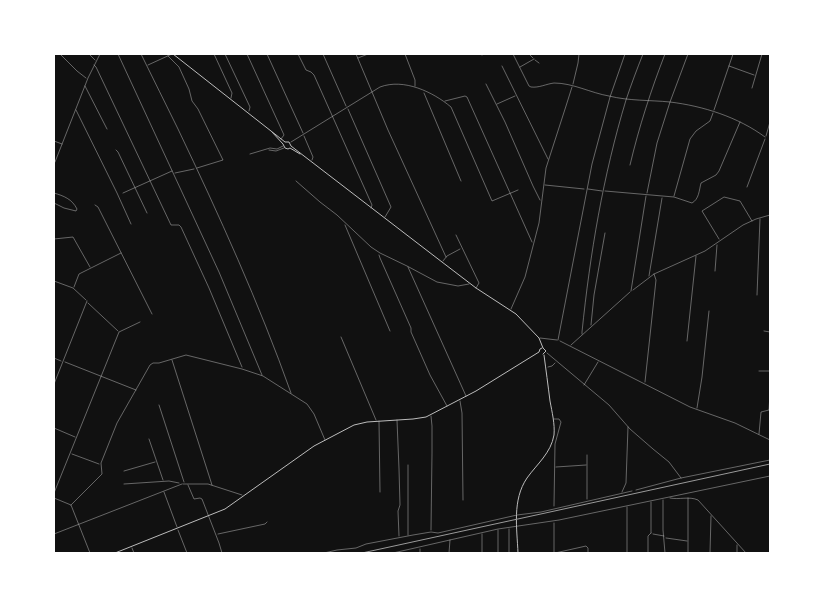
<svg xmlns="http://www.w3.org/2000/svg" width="824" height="607" viewBox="0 0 824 607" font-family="Ubuntu,sans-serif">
<rect width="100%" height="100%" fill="#111"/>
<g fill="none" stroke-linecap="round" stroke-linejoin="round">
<path stroke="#bcbcbc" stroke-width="0.5" d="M60 54 77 71 86 78
M89 54 95 60
M118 54 219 272 262 375
M141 54C153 79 166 104 178 129 219 215 259 303 291 393
M214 54 232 93 231 98
M225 54 250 107 249 111
M247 54 284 135 281 139
M267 54 303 133
M298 54 306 70 311 72 314 75 372 205 371 208
M323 54 346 106
M356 54 388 130 446 257
M405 54 415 80V86
M480 54 482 55
M513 54 529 86 531 87C539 88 546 84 554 83 573 83 591 93 609 96 629 101 650 100 670 102 703 106 738 117 765 137
M529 54 533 58
M168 56 179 67 189 89 192 101 198 109 223 160 197 168
M358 58 368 54
M535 60 539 63
M94 65 96 67 171 225H179L181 227 209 288 242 367
M148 65 172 54
M502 66 548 159
M729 66 754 75
M520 67 534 59
M486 84 505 122 533 186 540 200
M573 84 578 63 579 54
M85 86 107 129
M752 88 762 54
M424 93 461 181
M445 101 465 96 467 97 532 242
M497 104 515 96
M348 109 391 207 385 217
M76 110 117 193 131 224
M714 110 733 54
M304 136 313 157 312 160
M766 136 770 122
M54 141 62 144
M291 142 380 87C404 78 433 92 451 107L492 201 518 190
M116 150 118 152 147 213
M269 150 276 151 284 148
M250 154 270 148 277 149 283 146
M55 162 88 78 100 54
M630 165C639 127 651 90 665 54
M175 173 194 169
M296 181 320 202 337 215 371 247 380 253 407 266 437 282 458 286 469 284
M545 185 584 189
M747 187 765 139
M588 189 602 191
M605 191 674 197 692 203C699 199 699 191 701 183L716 175 719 171 740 122
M54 193C64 196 72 199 77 209L76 211 64 208 54 203
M123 193 172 171
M647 193 657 143 670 102 688 54
M674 196 690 139 696 131 710 121 713 113
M95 205 98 207 152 314
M345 225 390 331
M456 235 479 283 476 288
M54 239 73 237 90 267
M719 239 702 211 724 197 740 201 752 221
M379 255 380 258 411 328V332L430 375 447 406
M443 261 447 256 460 249
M408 267 466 396
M715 271 717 245
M649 276 662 198
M54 281 73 288 86 300
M74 287 79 274 121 253
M633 290 654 274 705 251 743 225 756 219 770 215
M631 291 646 196
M757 295 760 219
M88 303 118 331
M511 309 525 277 539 223 546 168 566 106 572 87
M591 325 594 295 605 233
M764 331 770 332
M582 334V332C590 254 603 176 626 100 631 85 637 69 643 54
M341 337 376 420
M540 338 557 340
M558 340 592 164 610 97 625 54
M560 341 690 407 735 423 770 440
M687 341 696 256
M571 345 630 292
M547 353 609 405 630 429 653 449 669 462 681 478
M54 358 61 361
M172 360 212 485
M65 362 136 390
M548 367 552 366 555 363
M759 371H770
M645 382 656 280 654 274
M54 384 87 301
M584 385 598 362
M460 401 462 413 463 500
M159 405 184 482
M697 408 702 377 709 311
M431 416 432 426V453L431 530
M554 419H559L561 422 555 444 554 506
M397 420 399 469 400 505 398 511 399 536
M379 421 380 492
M54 428 75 437
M759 434 761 412 769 410 770 394
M149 439 163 480
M72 454 99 464
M587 455V499
M556 467 586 465
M124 471 155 462
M124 484 169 481 179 483
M183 484H208L242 495
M188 485 194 499 200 498 202 499 219 543 222 553
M636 490 681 478 770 460
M164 492 177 527
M622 492 626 483 628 427
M54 493 119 332 140 322
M54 498 71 505 90 553
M670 498C679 500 689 496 698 500L746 553
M688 498V553
M663 500V530L665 553
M651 502V533
M71 505 102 474 101 463 117 423 150 365 153 363H159L186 355 242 369 263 376 307 404 314 414 325 440
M627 507V553
M554 523V552
M509 529V553
M178 530 187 553
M498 530V553
M54 534 182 484
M218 534 265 524 267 522
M482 534V553
M653 534 664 536
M408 535V465
M666 538 687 541
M132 548 134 553
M420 549V553
M324 553 337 550 356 548 366 544 413 535 431 532 438 533 517 515 541 512 632 491
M393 553 498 529 559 520 770 476
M449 553 450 540
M555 553 586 546 588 548V553
M648 553V536L651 533
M710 553 711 516
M737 553V545"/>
<path stroke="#bcbcbc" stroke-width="1" d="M173 54 285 142H289L291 146 442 262 476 288 516 314 539 338 543 348 546 351 543 354
M272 132 283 144 285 148 288 149 290 148 300 154
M115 553 225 509 314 446 354 425 367 422 413 419 426 417 476 391 539 352 540 349 542 348
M518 553C517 528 512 500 527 478 537 464 551 453 554 435 555 424 552 412 550 401 548 385 546 370 544 355"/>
<path stroke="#9a9a9a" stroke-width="1" d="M362 553 770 464"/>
</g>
<rect width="824" height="607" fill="none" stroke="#ffffff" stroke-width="110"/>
</svg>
